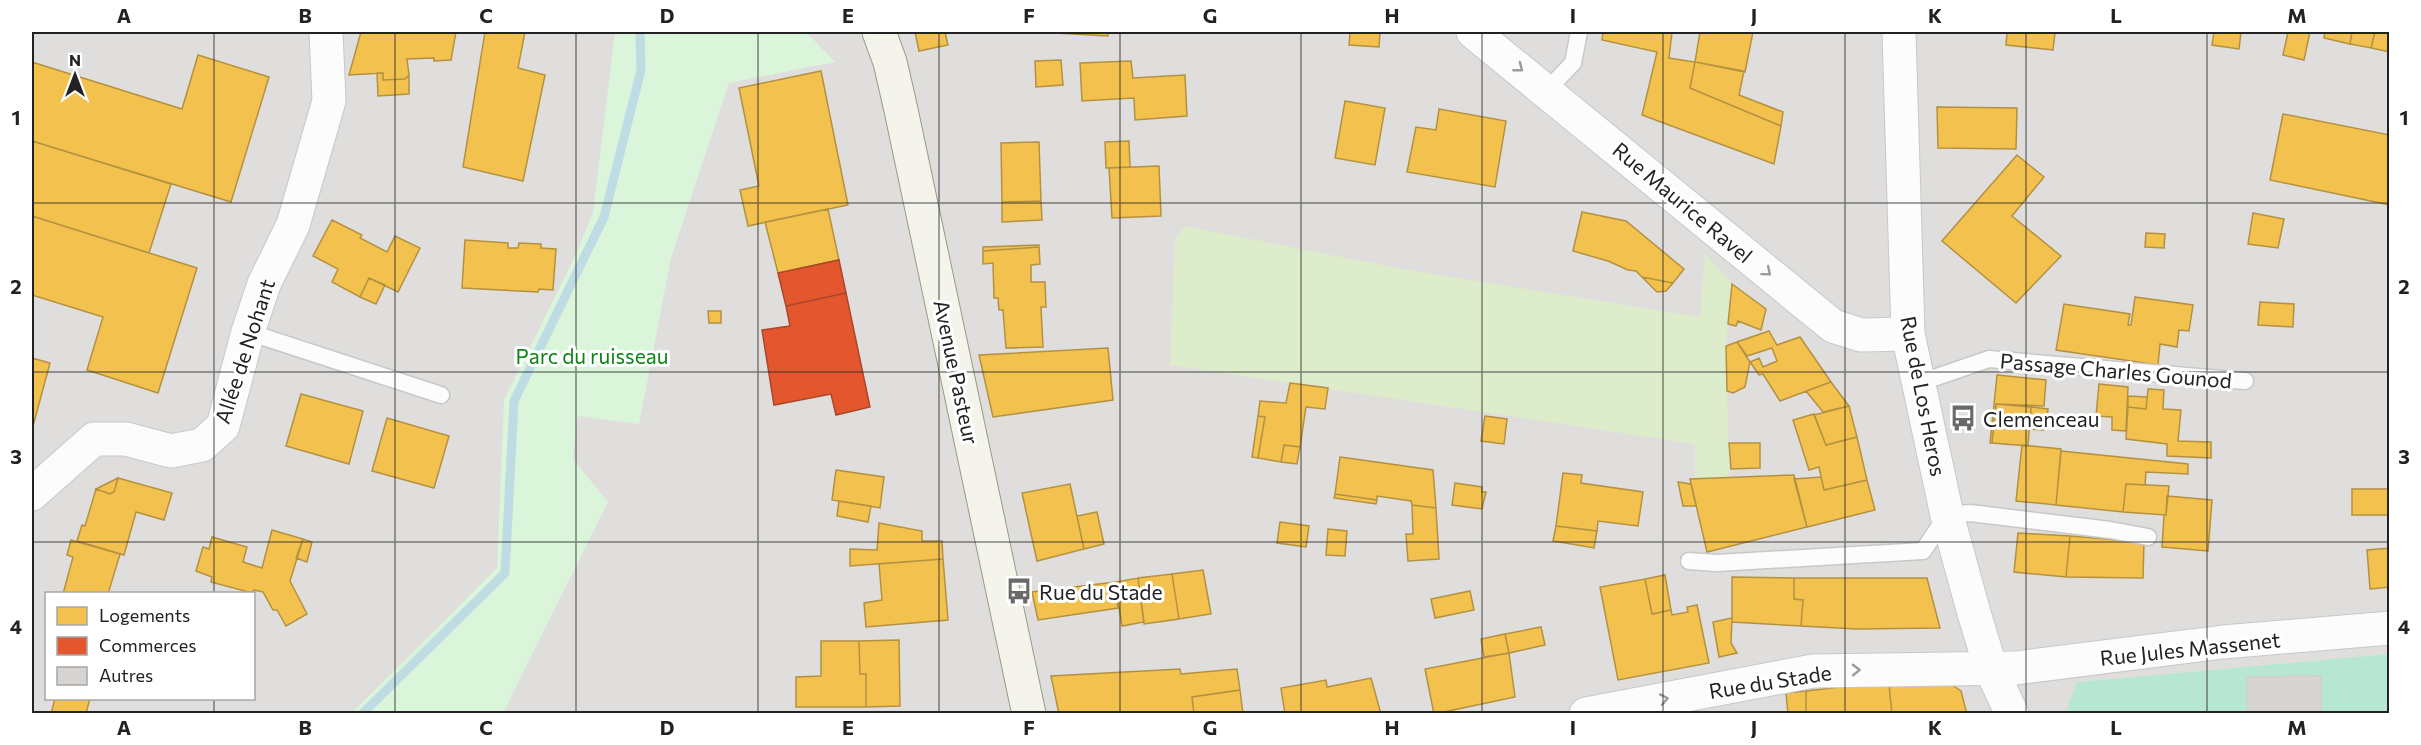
<svg xmlns="http://www.w3.org/2000/svg" width="2421" height="745" viewBox="0 0 2421 745" font-family="Commissioner,sans-serif">
<rect width="100%" height="100%" fill="#f0eeeb"/>
<path fill="#dfdedc" fill-rule="evenodd" d="M32 32H2389V654L2078 682 2065 714 32 713ZM46 594H254V698H46Z"/>
<path fill="#ddeccb" d="M1185 226 1402 269 1700 317 1705 254 1732 284 1726 346 1729 478 1695 479V444L1170 365 1175 240Z"/>
<path fill="#daf5da" d="M615 32H806L835 62 729 83 671 258 639 424 577 416 573 459 608 502 503 713H352L497 568 504 400 575 256 593 213Z"/>
<path fill="#b7e6d2" d="M2389 654V713L2065 714 2077 682Z"/>
<path fill="#f2c14e" stroke="#b49141" stroke-width="1.5" d="M361 32H456L451 60 434 61V58L407 59 409 75 405 79 383 80V73L349 75Z
M485 32H525L518 68 545 75 523 181 463 167Z
M915 32H945L948 45 919 51Z
M1036 32H1108V36Z
M1325 32H1380L1379 47 1349 45 1350 33Z
M1603 32H1672L1669 58 1695 62 1690 88 1781 126 1774 164 1642 115 1657 52 1602 40Z
M1700 32H1753L1745 72 1695 62Z
M2007 32H2061V33H2055L2053 50 2006 45Z
M2214 32H2241L2239 49 2212 45Z
M2288 32H2310L2304 60 2283 55Z
M2325 32H2352L2350 44 2324 38Z
M2352 32H2375L2371 48 2350 44Z
M2375 32H2390V52L2371 48Z
M198 55 269 77 231 202 32 141V62L182 109Z
M1061 60 1063 85 1036 87 1035 61Z
M1131 61 1133 78 1185 75 1187 116 1135 120 1134 98 1082 101 1080 63Z
M1695 62 1744 71 1739 95 1783 112 1781 126 1690 88Z
M821 71 848 205 748 226 740 190 759 186 739 88Z
M377 73H383V80L405 79 409 75V94L378 96Z
M1345 101 1385 108 1375 165 1335 158Z
M1937 107 2017 108 2016 149 1938 148Z
M1439 109 1506 121 1495 187 1407 172 1416 127 1436 130Z
M2283 114 2390 135V205L2270 180Z
M32 141 171 184 149 253 32 216Z
M1129 141 1130 167 1106 168 1105 142Z
M1039 142 1041 201 1002 202 1001 143Z
M2017 155 2044 177 2012 216 2061 256 2016 303 1942 241Z
M1159 166 1161 216 1112 218 1109 168Z
M1041 201 1042 220 1002 222V202Z
M828 209 839 260 778 273 765 222Z
M1582 212 1626 221 1684 269 1673 283 1642 277 1636 271 1628 270 1608 261 1573 251Z
M2253 213 2284 219 2278 248 2248 244Z
M32 216 197 268 158 393 87 370 103 317 32 295Z
M332 220 362 235 360 238 387 252 395 236 420 248 398 292 369 278 360 297 332 282 338 269 313 256Z
M2146 233 2165 234 2164 248 2145 247Z
M465 240 508 243V248H518L519 243 541 244V248L556 249 553 290 539 289 538 292 462 288Z
M1039 245V247L983 251V247Z
M1039 247 1040 264 1031 265V282H1045L1046 307H1041L1043 347 1006 348 1003 310H999L998 298H994L993 263 983 264V251Z
M1642 277 1673 283 1666 291 1657 292Z
M369 278 385 285 376 304 360 297Z
M1732 284 1766 309 1761 330 1738 321 1736 326 1728 324Z
M2135 297 2193 305 2189 331 2179 330 2177 347 2160 344 2158 365 2056 350 2064 304 2130 314 2128 325H2131Z
M2260 302 2294 304 2293 327 2258 325Z
M708 311H721V323H709Z
M1769 331 1777 345 1800 337 1831 382 1780 401 1763 374 1759 375 1750 362 1759 358 1763 367 1777 361 1772 348 1747 356 1737 342Z
M1737 342 1750 362 1745 387 1733 393 1727 391 1726 346Z
M1108 348 1113 400 993 417 979 355Z
M32 358 50 363 32 430Z
M1997 375 2046 380 2044 406 1996 404 1992 443H1990Z
M1831 382 1849 406 1823 412 1806 391Z
M1290 383 1328 388 1325 409 1306 407 1300 447 1284 445 1281 462 1258 458 1265 417 1258 416 1260 401 1286 403Z
M2099 384 2128 387 2126 431 2112 430V417L2096 416Z
M2148 389 2164 390 2163 409 2181 410 2178 441 2211 442V458L2167 456V444L2126 439 2128 407 2146 409Z
M301 394 363 411 349 464 286 446Z
M2128 396 2147 397 2146 409 2128 407Z
M1996 404 2031 407 2028 446 1992 443Z
M1849 406 1857 437 1826 445 1814 415Z
M2031 407 2048 409 2046 428 2044 430 2030 429Z
M1814 414 1826 445 1857 437 1867 480 1824 490 1819 467 1809 470 1793 420Z
M1258 416 1265 417 1258 458 1252 457Z
M1485 416 1507 419 1504 444 1481 441Z
M387 418 449 436 434 488 372 471Z
M1729 443H1760V468L1731 469Z
M1284 445 1300 447 1297 464 1281 462Z
M2022 445 2061 449 2056 505 2016 501Z
M2061 451 2188 464V474L2146 472 2145 485 2126 484 2123 512 2056 505Z
M1340 457 1433 470 1436 508 1412 505 1411 501 1377 496V500L1335 494Z
M836 470 884 477 880 508 832 500Z
M1563 473 1582 475 1581 483 1643 492 1638 526 1598 521 1597 531 1556 526Z
M1794 475 1807 527 1707 552 1690 479Z
M1821 477 1824 490 1867 480 1875 510 1807 527 1794 479Z
M118 478 172 493 164 520 136 512 124 555 77 541 82 525 85 526 96 489 110 494 114 492Z
M118 478 114 492 110 494 96 489Z
M1678 482 1691 484 1696 506H1683Z
M1455 483 1482 487V492H1486L1482 509 1452 505Z
M1070 484 1084 549 1037 561 1022 493Z
M2126 484 2169 486 2166 515 2123 512Z
M2352 489H2390V515H2352Z
M1335 494 1377 500 1376 504 1334 498Z
M2167 496 2212 500 2208 551 2162 547 2164 515H2166Z
M839 501 871 506 868 522 837 516Z
M1412 505 1436 508 1439 559 1408 561 1406 534H1413Z
M1097 512 1104 544 1084 549 1077 516Z
M1280 522 1309 526 1306 547 1277 543Z
M879 523 922 531V541H942L943 559 850 566V549L877 550Z
M1556 526 1597 531 1594 548 1553 541Z
M1328 529 1347 531 1345 556 1326 555Z
M272 530 303 539 290 581 307 614 286 626 277 610H273L263 592 254 590 252 593 211 582 212 577 196 571 203 547 209 549 212 537 247 547 243 562 262 568Z
M2018 533 2070 536 2066 577 2014 572Z
M2070 536 2144 542 2143 578 2066 577Z
M303 539 312 542 307 562 296 558Z
M71 540 120 554 108 594H63L73 557 67 555Z
M2390 548V587L2370 589 2367 550Z
M943 559 948 620 866 627 864 603 882 600 879 564Z
M1203 570 1211 614 1179 619 1172 574Z
M1172 574 1179 619 1144 624 1138 578Z
M1665 575 1671 610 1652 614 1645 579Z
M1732 577 1794 578V599L1803 600 1801 626 1732 622Z
M1138 578 1144 622 1122 626 1115 582Z
M1794 578H1927L1940 628 1856 629 1801 626 1803 600 1794 599Z
M1645 579 1652 614 1671 610 1672 615 1688 612 1687 607 1697 605 1709 663 1618 680 1600 587Z
M1115 582 1118 608 1038 620 1032 592Z
M1470 591 1474 610 1435 618 1431 599Z
M1732 618 1731 643 1737 653 1719 657 1713 622Z
M1541 627 1545 645 1509 653 1505 634Z
M1505 634 1509 653 1484 657 1481 639Z
M899 640 900 706 866 707V674H860L859 641Z
M821 641H859L860 674H866V707H796V677L821 676Z
M1509 653 1515 697 1434 714 1425 669Z
M1180 669 1181 674 1237 669 1240 690 1192 697 1194 714H1059L1051 676Z
M1371 678 1381 714H1285L1281 688 1326 680 1327 687Z
M1857 685H1889L1892 714H1806V691Z
M1889 685H1952L1961 691 1967 714H1892Z
M1240 690 1243 714H1194L1192 697Z
M1806 691V714H1788L1786 693Z
M55 698H90L86 714H51Z"/>
<path fill="#e4572e" stroke="#aa472a" stroke-width="1.5" d="M839 260 846 293 786 306 778 273Z
M846 293 870 407 836 415 831 394 774 405 762 330 790 326 786 306Z"/>
<g fill="none" stroke-linecap="round" stroke-linejoin="round">
<path stroke="#bfdbe3" stroke-width="9" d="M362 714 505 573 514 401 604 217 641 70 640 32"/>
</g>
<path fill="#d7d4d2" stroke="#d3d0cc" stroke-width="1.5" d="M2321 676V714H2248L2247 677Z"/>
<g fill="none" stroke-linecap="round" stroke-linejoin="round">
<g stroke="#c9c8c7" stroke-width="19">
<path id="service" d="M1547 90 1573 63 1579 32
M248 332 441 395
M1919 383 1989 359 2245 381
M1689 561 1717 563 1923 551 1947 515 1970 513 2110 530 2148 537"/>
</g>
<g stroke="#c9c8c7" stroke-width="35">
<path id="minor" d="M1473 32 1833 326 1861 335 1908 334
M32 494 94 439H126L171 451 202 445 223 426 248 332 264 284 293 225 329 101 326 32
M1586 714 1813 671 2016 668 2223 642 2390 628"/>
</g>
<g stroke="#c9c8c7" stroke-width="35">
<path id="tertiary" d="M1899 32 1908 334 1947 515 1974 613 1991 669 2012 714"/>
</g>
<g stroke="#999a82" stroke-width="35">
<path id="secondary" d="M879 32 890 62 901 110 1029 714"/>
</g>
<use href="#service" stroke="#fdfcfc" stroke-width="16"/>
<use href="#minor" stroke="#fdfcfc" stroke-width="33"/>
<use href="#tertiary" stroke="#fdfcfc" stroke-width="33"/>
<use href="#secondary" stroke="#f4f4ed" stroke-width="33"/>
</g>
<defs><path id="oneway-chevron" d="M-2-3.5L2.5 0L-2 3.5" fill="none" stroke-width="1.6" stroke-linecap="round" stroke-linejoin="round" transform="scale(1.5)"/></defs>
<g stroke="#9a9a9a">
<use href="#oneway-chevron" transform="translate(1519 68) rotate(38)"/>
<use href="#oneway-chevron" transform="translate(1767 272) rotate(40)"/>
<use href="#oneway-chevron" transform="translate(1856 670) rotate(-1)"/>
<use href="#oneway-chevron" transform="translate(1664 699) rotate(-11)"/>
</g>
<path fill="none" stroke="#222" stroke-width="1.5" stroke-opacity="0.55" d="M214 32V594M395 32V714M576 32V714M758 32V714M939 32V714M1120 32V714M1301 32V714M1482 32V714M1663 32V714M1845 32V714M2026 32V714M2207 32V714M32 203H2390M32 372H2390M32 542H2390M214 698V714"/>
<defs>
<g id="bus-bare" transform="scale(2.07)"><path d="M-5-6H5V4H4V6H2V4H-2V6H-4V4H-5ZM-3.5-4V0h7V-4ZM-3.5 1.2v1.5H-2V1.2ZM2 1.2v1.5H3.5V1.2Z" fill="#6a6968" stroke="#fff" stroke-width="2.5" paint-order="stroke"/></g>
</defs>
<g fill-rule="evenodd">
<use href="#bus-bare" x="1963" y="418"/>
<use href="#bus-bare" x="1019" y="591"/>
</g>
<g text-anchor="middle" dominant-baseline="central" stroke-width="6" stroke-linejoin="round" paint-order="stroke">
<g font-size="21" fill="#222" stroke="#fff">
<text transform="translate(1683 202) rotate(40)">Rue Maurice Ravel</text>
<text transform="translate(244 351) rotate(-72)">Allée de Nohant</text>
<text transform="translate(2116 370) rotate(5)">Passage Charles Gounod</text>
<text transform="translate(957 372) rotate(78)">Avenue Pasteur</text>
<text transform="translate(1924 396) rotate(79)">Rue de Los Heros</text>
<text transform="translate(2190 648) rotate(-6)">Rue Jules Massenet</text>
<text transform="translate(1770 681) rotate(-9)">Rue du Stade</text>
</g>
<g font-size="21" fill="#0c8416" stroke="#fff">
<text x="592" y="355">Parc du ruisseau</text>
</g>
<g font-size="21" fill="#222" stroke="#fff" text-anchor="start">
<text x="1983" y="418">Clemenceau</text>
<text x="1039" y="591">Rue du Stade</text>
</g>
</g>
<rect width="2421" height="745" fill="none" stroke="#ffffff" stroke-width="66"/>
<rect x="45" y="592" width="210" height="108" fill="#ffffff" stroke="#a7a7a7" stroke-width="1.5"/>
<rect x="57" y="607" width="30" height="18" fill="#f2c14e" stroke="#a7a7a7" stroke-width="1.5"/>
<text x="99" y="622" font-size="18" fill="#222222">Logements</text>
<rect x="57" y="637" width="30" height="18" fill="#e4572e" stroke="#a7a7a7" stroke-width="1.5"/>
<text x="99" y="652" font-size="18" fill="#222222">Commerces</text>
<rect x="57" y="667" width="30" height="18" fill="#d7d4d2" stroke="#a7a7a7" stroke-width="1.5"/>
<text x="99" y="682" font-size="18" fill="#222222">Autres</text>
<g transform="translate(75 75)" stroke="#ffffff" stroke-width="4.5" paint-order="stroke">
<path d="M0-4.5L10 22L0 15L-10 22Z" fill="#222222"/>
<text y="-9" font-size="16" font-weight="bold" text-anchor="middle" fill="#222222">N</text>
</g>
<rect x="33" y="33" width="2355" height="679" fill="none" stroke="#222" stroke-width="2"/>
<g font-size="20" text-anchor="middle" font-weight="bold" fill="#222">
<text x="124" y="23">A</text>
<text x="305" y="23">B</text>
<text x="486" y="23">C</text>
<text x="667" y="23">D</text>
<text x="848" y="23">E</text>
<text x="1029" y="23">F</text>
<text x="1210" y="23">G</text>
<text x="1392" y="23">H</text>
<text x="1573" y="23">I</text>
<text x="1754" y="23">J</text>
<text x="1935" y="23">K</text>
<text x="2116" y="23">L</text>
<text x="2297" y="23">M</text>
<text x="16" y="125">1</text>
<text x="2404" y="125">1</text>
<text x="16" y="294">2</text>
<text x="2404" y="294">2</text>
<text x="16" y="464">3</text>
<text x="2404" y="464">3</text>
<text x="16" y="634">4</text>
<text x="2404" y="634">4</text>
<text x="124" y="735">A</text>
<text x="305" y="735">B</text>
<text x="486" y="735">C</text>
<text x="667" y="735">D</text>
<text x="848" y="735">E</text>
<text x="1029" y="735">F</text>
<text x="1210" y="735">G</text>
<text x="1392" y="735">H</text>
<text x="1573" y="735">I</text>
<text x="1754" y="735">J</text>
<text x="1935" y="735">K</text>
<text x="2116" y="735">L</text>
<text x="2297" y="735">M</text>
</g>
</svg>
